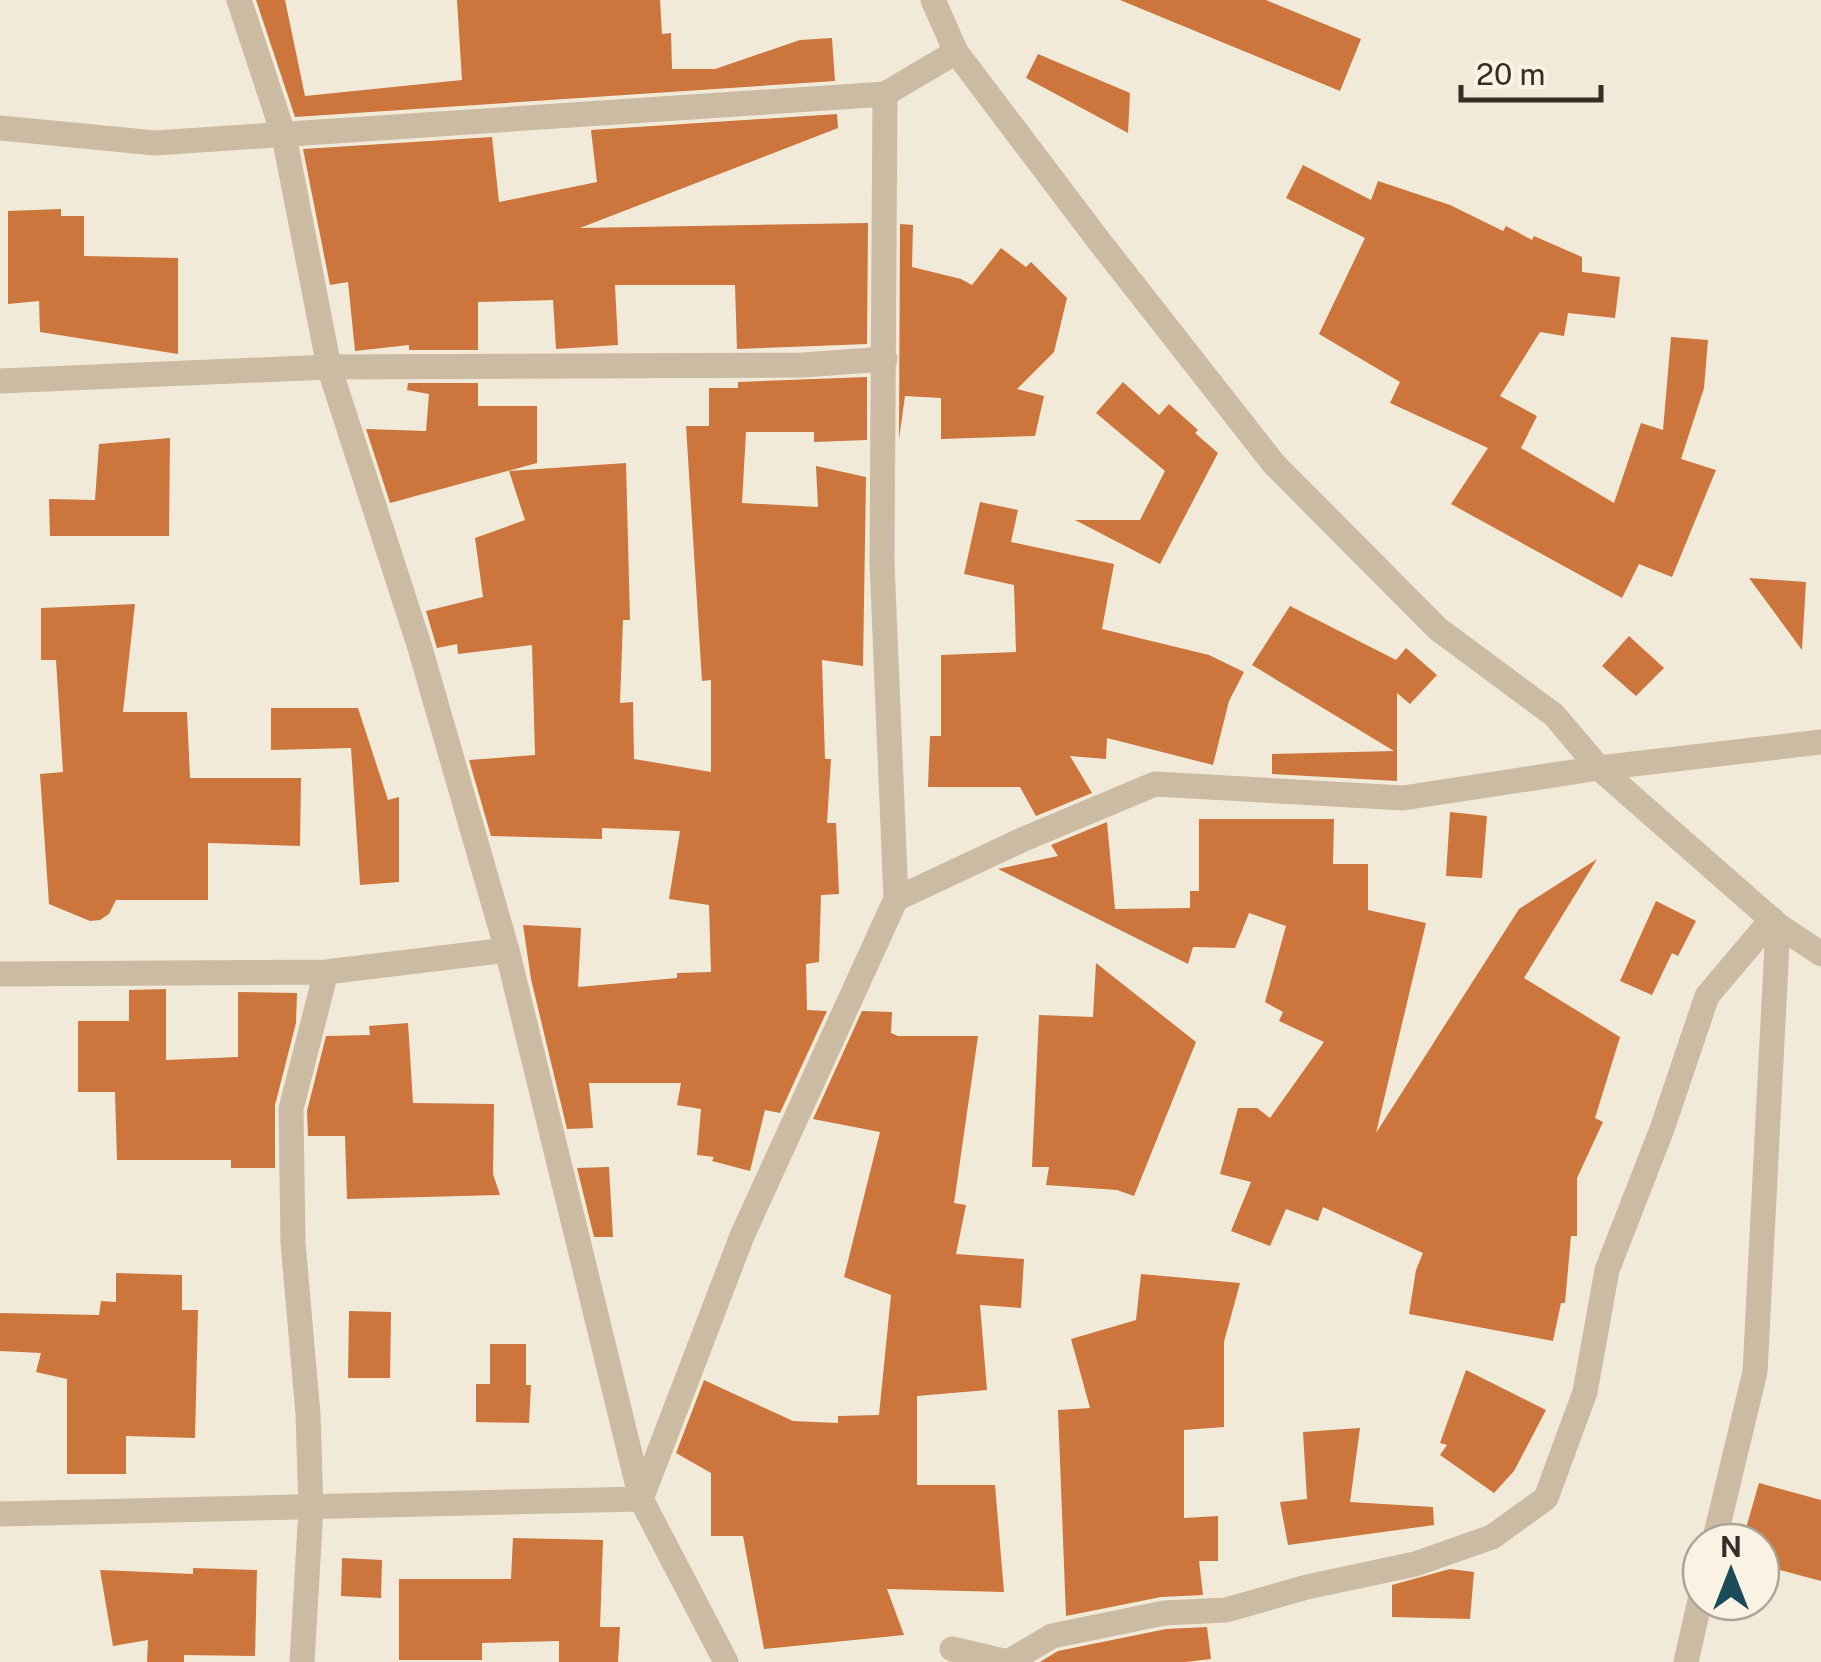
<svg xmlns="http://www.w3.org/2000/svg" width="1821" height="1662" viewBox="0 0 1821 1662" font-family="'Public Sans',sans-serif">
<rect width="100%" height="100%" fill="#f2ead8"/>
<path fill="#cc753c" d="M256 0H285L305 96 462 80 457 0H660L662 34 671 33 672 69H715L800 40 832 38 835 81 295 117Z
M1120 0H1266L1361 39 1340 91Z
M1038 54 1130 93 1128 133 1026 78Z
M837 114 838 128 580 228 868 223 867 344 737 349 735 285H615L618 345 556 349 553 300 478 302V350H409V345L355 351 348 282 330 285 303 149 492 137 499 202 597 182 591 130Z
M1303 165 1371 200 1378 181 1450 205 1503 231 1506 226 1532 240 1534 236 1582 257V272L1620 277 1615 318 1568 313 1564 336 1540 332 1500 396 1537 416 1521 448 1614 503 1641 423 1663 430 1671 337 1708 340 1704 388 1681 459 1716 470 1672 577 1639 564 1622 598 1451 504 1488 448 1390 403 1400 382 1319 334 1365 238 1286 198Z
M61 209V216H84V256L178 258V354L40 332 39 301 8 304V211Z
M900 224 913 225 912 267 961 279 972 285 1001 248 1026 267 1031 262 1067 298 1054 352 1017 389 1044 396 1035 436 941 439V398L905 396 899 439Z
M867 377V440L814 442V432H746L742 503 818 507 816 466 866 477 863 666 822 660 825 759H831L827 823H836L839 894 821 895 819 962 806 964 807 1010 827 1011 780 1113 765 1110 750 1171 712 1161 714 1157 697 1155 701 1109 677 1105 681 1083H589L593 1128 567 1129 531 979 523 925 581 928 578 987 677 978V973L711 972 709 905 669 899 680 831 602 828V839L491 836 469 760 535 755 532 645 458 654 457 644 437 648 426 611 483 597 475 538 525 520 509 471 626 463 630 620H623L620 703 633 702 634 759 711 772V680L702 681 686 426H709V388H738V382Z
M1123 382 1159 415 1169 404 1198 430 1195 433 1218 453 1160 564 1075 520H1140L1165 471 1096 413Z
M408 383H478V406H537V463L390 503 366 429 426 431 429 394 407 390Z
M170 438 169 536H50L49 499 95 500 99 444Z
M980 502 1018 510 1011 542 1114 564 1102 629 1209 655 1244 672 1229 701 1213 765 1107 738 1106 759 1070 756 1092 793 1036 816 1020 787H928L930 736H941V655L1016 652 1014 585 964 574Z
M1749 578 1806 582 1802 650Z
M135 604 123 712H187L190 778H301L300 846 208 843V900H116L109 914 100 920 90 921 49 904 40 774 63 772 56 660H41V608Z
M1290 606 1396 660 1406 648 1437 675 1410 704 1397 693V781L1272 774V754L1394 751 1252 665Z
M1629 636 1664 668 1636 696 1602 666Z
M271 708H358L388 800 399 797V882L360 885 351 748 271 750Z
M1450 812 1487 816 1482 878 1446 876Z
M1199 819H1334L1333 864H1368V910L1426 923 1376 1133 1519 909 1597 859 1524 978 1620 1037 1595 1118 1603 1122 1577 1178V1236H1571L1565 1303H1561L1553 1341 1409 1314 1416 1270 1423 1253 1323 1207 1318 1221 1286 1209 1270 1246 1231 1231 1251 1182 1220 1174 1238 1108H1257L1270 1118 1324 1042 1279 1021 1283 1012 1265 1002 1286 926 1249 913 1235 948 1193 947 1188 964 998 869 1058 856 1051 845 1107 822 1115 909 1190 908V891H1199Z
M1656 901 1696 921 1678 956 1672 953 1652 995 1620 981Z
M1096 963 1196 1042 1134 1196 1117 1190 1046 1185 1049 1167H1032L1039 1015 1093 1017Z
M166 989V1060L238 1057V992L297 993 296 1023 275 1105V1168H231V1160H117L115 1092H78V1021H129V990Z
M862 1011 892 1012 891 1033 898 1036H978L954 1203 966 1205 956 1254 1024 1259 1021 1308 980 1305 987 1390 917 1396V1485H995L1004 1592 887 1589 904 1635 764 1649 743 1536H711V1473L676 1453 704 1380 793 1421 838 1423V1416L879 1415 891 1295 844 1277 880 1132 813 1119Z
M408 1023 413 1103 494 1104 493 1174 500 1195 347 1199 345 1136H308L307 1111 326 1036 370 1035 369 1026Z
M609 1167 613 1237H594L577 1168Z
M116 1273 182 1275V1310H198L195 1438 126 1436V1474H67V1379L36 1372 41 1353 0 1351V1313L99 1315 101 1301 116 1302Z
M1141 1274 1240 1283 1224 1342V1427L1184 1430V1518L1218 1516V1561H1199L1203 1595 1161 1597 1066 1616 1058 1410 1090 1408 1071 1339 1136 1320Z
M349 1311 391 1312 390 1378H348Z
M490 1344H526V1385H531L529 1423 476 1422V1384H490Z
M1466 1370 1546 1410 1514 1471 1494 1493 1440 1455 1447 1445 1440 1443Z
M1360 1428 1350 1502 1433 1507 1434 1525 1288 1545 1280 1502 1307 1499 1303 1432Z
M1759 1483 1821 1500V1581L1761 1565V1542H1742Z
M513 1538 603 1540 600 1627H620L618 1662H559V1641L482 1643V1660H399V1579H511Z
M342 1558 382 1560 381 1598 341 1596Z
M193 1568 257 1570 255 1656 184 1655V1662H147L148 1640 113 1646 100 1570 193 1574Z
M1450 1569 1474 1572 1470 1619 1392 1617V1585Z
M1207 1627 1211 1659 1185 1662H1040L1058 1651 1166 1629Z"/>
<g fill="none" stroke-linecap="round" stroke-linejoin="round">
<path stroke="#cbbba3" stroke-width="25" d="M239 0 284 136 329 367 420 648 507 950 641 1499 726 1662
M933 0 956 52 1099 241 1274 464 1438 629 1554 715 1599 768 1778 925 1821 954
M885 94 882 563 896 899 1024 839 1155 784 1403 798 1599 768 1821 742
M0 128 155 143 885 94 956 52
M0 381 329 367 803 365 885 359
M0 974 326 972 507 950
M0 1514 641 1499 742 1236 896 899
M1714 1542 1755 1372 1778 925
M952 1649 1008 1662
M302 1662 311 1509 308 1414 293 1243 291 1109 326 972
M1008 1662 1052 1636 1164 1613 1226 1610 1307 1587 1415 1564 1492 1537 1546 1498 1585 1392 1607 1270 1662 1129 1707 996 1772 919
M1686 1662 1701 1596"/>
</g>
<g transform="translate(1731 1572)"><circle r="48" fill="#faf3e4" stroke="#aba498" stroke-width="2.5"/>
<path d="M0-8L18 38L0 25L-18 38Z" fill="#194b59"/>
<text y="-15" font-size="28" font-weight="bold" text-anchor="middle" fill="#352d26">N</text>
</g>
<path d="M1461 85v15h140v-15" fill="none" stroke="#352d26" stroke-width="5"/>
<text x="1476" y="85" font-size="30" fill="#352d26" stroke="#faf3e4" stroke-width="8" paint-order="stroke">20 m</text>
</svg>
